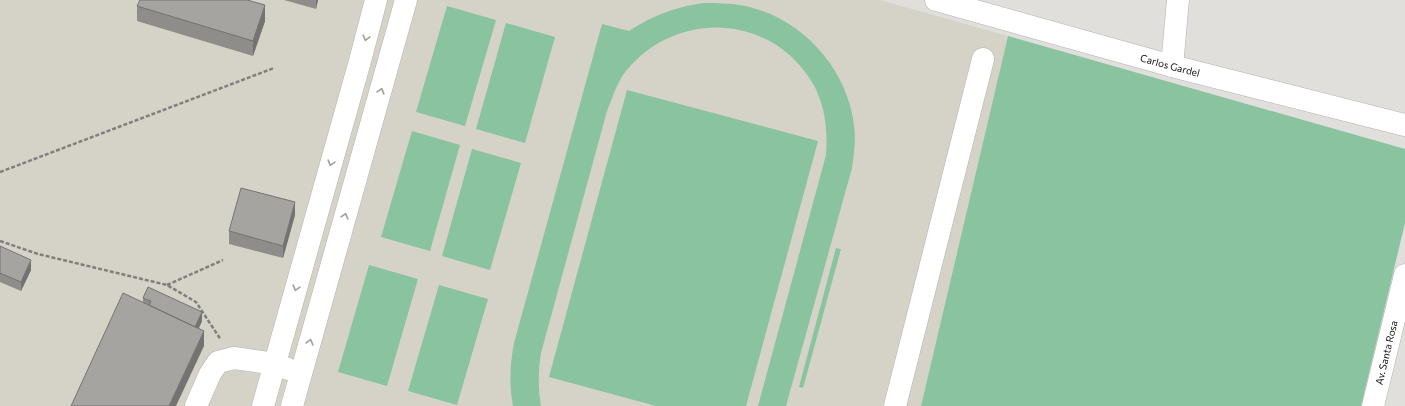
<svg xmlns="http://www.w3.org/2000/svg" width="1405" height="406" viewBox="0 0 1405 406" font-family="Commissioner,sans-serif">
<rect width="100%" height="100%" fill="#e0dfdb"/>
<path fill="#d5d3c7" d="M0 0H880L1008 36 921 406H0Z"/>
<path fill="#89c39f" d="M703 3C717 3 731 3 745 6 802 18 847 68 854 125 856 140 854 154 852 168L786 406H758L826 155C828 130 825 104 812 82 769 11 671 10 623 75 616 86 612 99 607 111L541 353C538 372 538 388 541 406H513C509 384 510 364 514 343L602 24 629 31C654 15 673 8 703 3Z
M447 6 496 20 465 126 416 112Z
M506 23 555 37 525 143 476 129Z
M1008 36 1405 149V223L1361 406H921Z
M627 90 818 141 746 406H656L549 377Z
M412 131 460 145 430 251 381 237Z
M472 149 521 163 490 270 442 256Z
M836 248 841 249 803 388 799 387Z
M369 265 418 279 387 386 338 372Z
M439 285 488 299 457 405 408 391Z"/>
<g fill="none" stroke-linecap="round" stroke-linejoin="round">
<g stroke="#b3b2af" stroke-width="23">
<g id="minor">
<path id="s1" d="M936 0 1172 66 1405 125"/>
<path d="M1172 66 1178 0"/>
<path d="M196 406 210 374 218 362 234 358 275 364 288 369"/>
<path d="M263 406 360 61 376 0"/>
<path d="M292 406 406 0"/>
<path d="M895 406 983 59"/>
<path id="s2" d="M1373 406 1405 275"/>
</g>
</g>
<path stroke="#807f7d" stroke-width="2.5" stroke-dasharray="4 2" stroke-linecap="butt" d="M0 172 274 68
M0 241 38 254 167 285 196 302 221 340
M167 285 223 260"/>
<use href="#minor" stroke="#fff" stroke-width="22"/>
</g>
<path fill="#8e8d8a" d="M284 0H318L316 9Z
M137 6 265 21 253 56 137 21Z
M295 215 283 258 229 244V231Z
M0 246 31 270 21 291 0 282Z
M143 298 202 321 199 328 204 346 143 302Z"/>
<path fill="#747371" d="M316 0H318L316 9Z
M265 5V21L253 56V41Z
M295 202V215L283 258V246Z
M31 260V270L21 291V282Z
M202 312V321L193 340V331Z
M204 331V346L176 406H169Z"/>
<path fill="#a5a4a1" stroke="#747371" d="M140 0H247L265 5 253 41 137 6Z
M241 188 295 202 283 246 229 231Z
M0 246 31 260 21 282 0 273Z
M148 287 202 312 195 327 149 305 151 301 143 298Z
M123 293 204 331 169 406H71Z"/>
<defs><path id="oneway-chevron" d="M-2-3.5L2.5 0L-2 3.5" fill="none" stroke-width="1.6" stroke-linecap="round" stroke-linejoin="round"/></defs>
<g stroke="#9f9f9f">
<use href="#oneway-chevron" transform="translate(366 38) rotate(105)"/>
<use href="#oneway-chevron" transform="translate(381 91) rotate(-74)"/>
<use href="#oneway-chevron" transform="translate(331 163) rotate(106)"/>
<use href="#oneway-chevron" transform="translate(345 216) rotate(-74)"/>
<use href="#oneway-chevron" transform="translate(296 288) rotate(106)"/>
<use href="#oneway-chevron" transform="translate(310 342) rotate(-74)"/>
</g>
<g text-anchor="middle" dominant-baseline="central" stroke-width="3.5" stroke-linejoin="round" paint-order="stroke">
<g font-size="10" fill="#100f0e" stroke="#edece8">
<text stroke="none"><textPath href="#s1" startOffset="243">Carlos Gardel</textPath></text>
<text stroke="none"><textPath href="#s2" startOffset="55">Av. Santa Rosa</textPath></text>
</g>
</g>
</svg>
